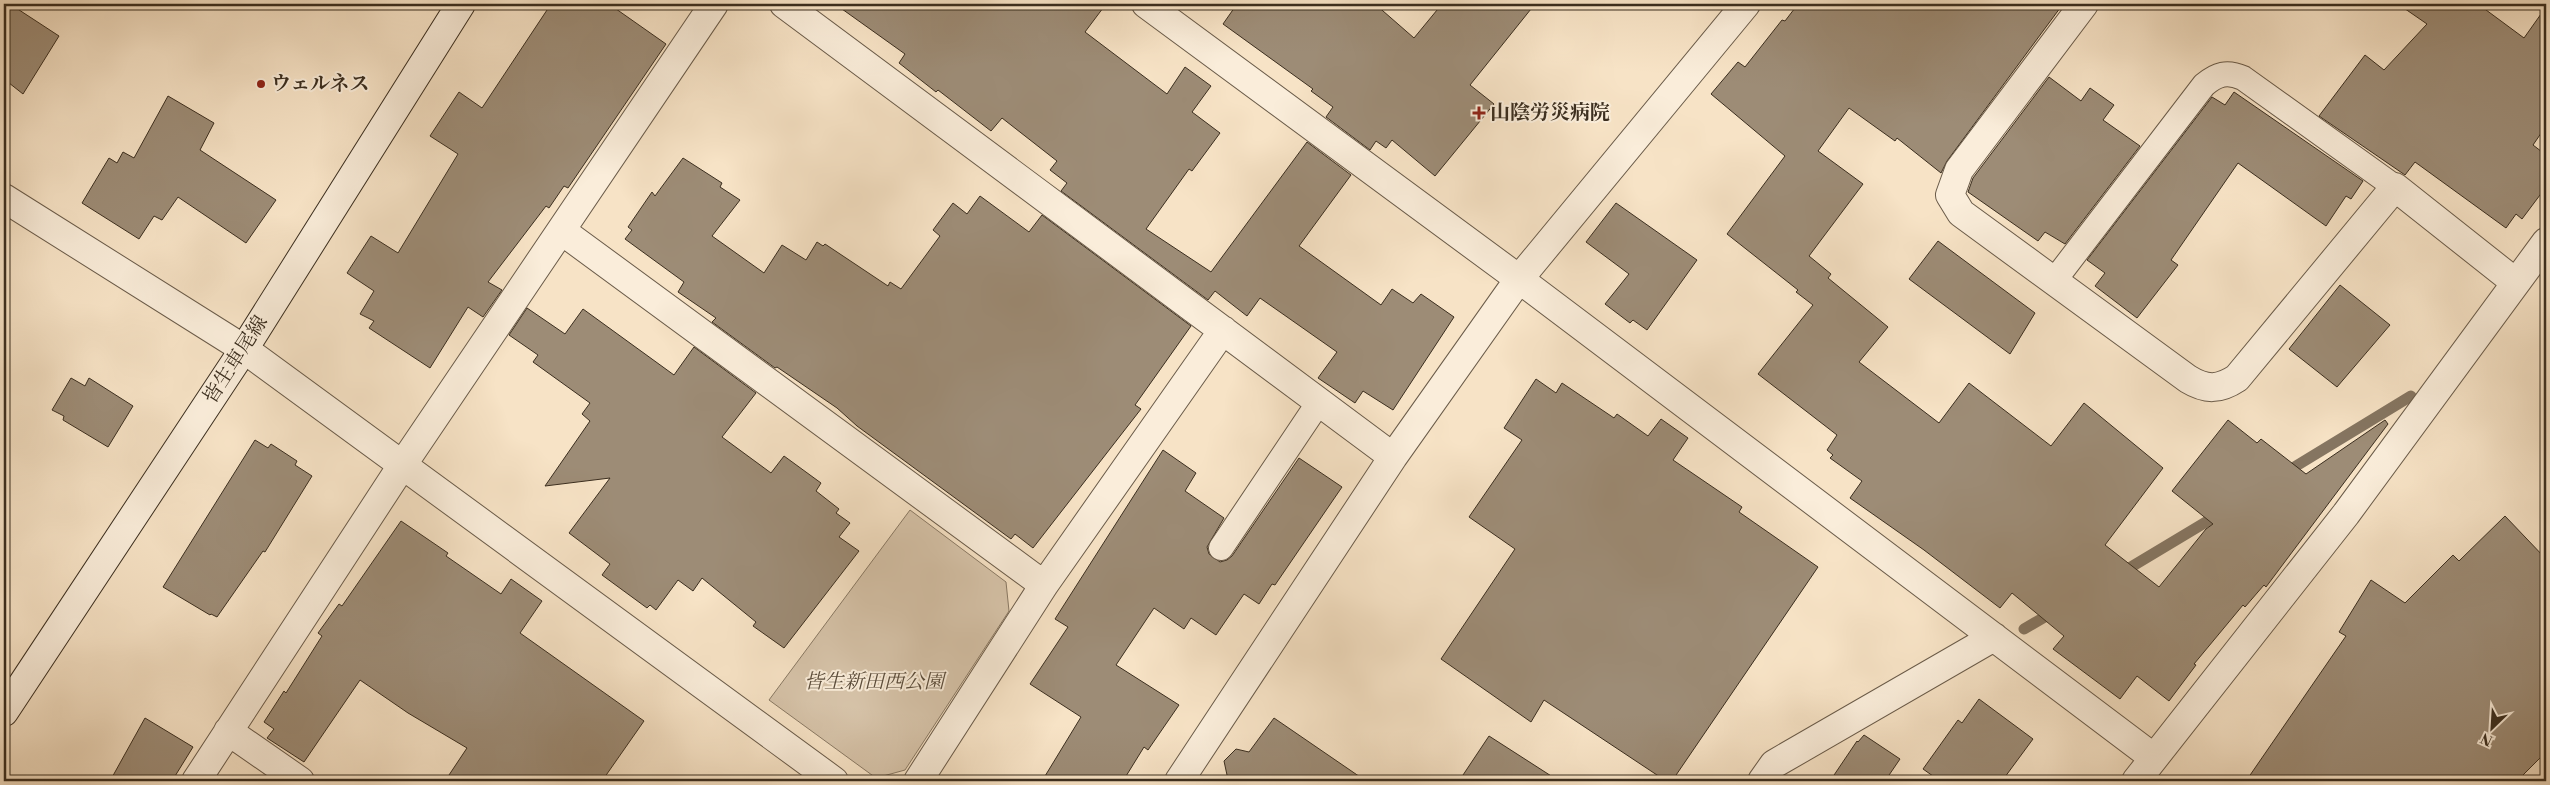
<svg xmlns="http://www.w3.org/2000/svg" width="2550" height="785" viewBox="0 0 2550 785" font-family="'Libre Bodoni','Noto Serif JP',serif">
<rect width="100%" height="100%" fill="#f7e3c6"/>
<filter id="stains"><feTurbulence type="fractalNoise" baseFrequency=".004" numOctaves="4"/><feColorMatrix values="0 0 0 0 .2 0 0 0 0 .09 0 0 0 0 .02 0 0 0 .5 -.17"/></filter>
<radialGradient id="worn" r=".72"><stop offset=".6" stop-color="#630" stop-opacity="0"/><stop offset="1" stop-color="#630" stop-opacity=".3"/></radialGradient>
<path fill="#d7c4aa" stroke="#897964" d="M910 510 1006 582 1009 611 905 770 876 778 769 700Z"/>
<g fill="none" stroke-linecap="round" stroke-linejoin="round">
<path stroke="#857561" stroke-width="11" d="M2283 474 2411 396
M2121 573 2221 513
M2024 629 2055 611"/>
</g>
<path fill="#9d8c76" stroke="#3b2e1f" d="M4 4H10L59 36 23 94 4 79Z
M551 4H609L666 44 568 188 564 186 549 208 546 206 488 282 502 290 483 317 468 307 430 368 369 328 374 321 360 314 374 291 347 273 371 236 398 253 458 154 430 136 459 92 482 108Z
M835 4H1106L1085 32 1167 94 1185 67 1211 86 1192 112 1220 133 1192 171 1189 169 1146 229 1211 272 1307 142 1351 175 1299 246 1381 305 1392 289 1413 303 1421 294 1454 317 1393 410 1363 391 1355 403 1318 378 1337 352 1260 298 1247 316 1215 291 1208 300 1061 191 1067 183 1050 170 1057 161 1002 118 991 131 938 90 936 92 899 63 905 54Z
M1237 4H1375L1414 38 1442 4H1535L1470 85 1494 104 1435 176 1392 140 1386 148 1376 141 1370 150 1326 117 1333 107 1311 91 1313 89 1223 24Z
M1798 4H2063L1947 161 1941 173 1897 138 1895 141 1849 108 1818 151 1863 184 1809 256 1831 274 1828 278 1888 327 1859 362 1939 423 1969 383 2051 446 2084 403 2163 468 2105 545 2159 587 2206 529 2213 524 2172 491 2228 420 2257 443 2261 439 2306 474 2385 420 2388 424 2266 587 2264 585 2245 607 2243 605 2194 664 2196 665 2169 701 2137 676 2120 699 2053 649 2064 636 2012 593 2000 608 1924 550 1850 498 1862 481 1830 458 1833 455 1827 450 1837 435 1758 374 1813 305 1796 292 1798 290 1727 234 1785 156 1711 94 1738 62 1745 67 1782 20 1785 21Z
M2398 4H2478L2524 38 2546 7V126L2533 145 2546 155V187L2522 219 2516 214 2506 228 2415 162 2405 175 2319 116 2365 55 2384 70 2427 24Z
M2049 77 2081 101 2090 88 2114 105 2103 120 2140 146 2065 244 2045 232 2038 241 1968 192 1973 178Z
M2234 92 2363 181 2351 199 2346 196 2326 226 2238 163 2171 260 2178 265 2137 318 2095 286 2105 273 2087 260 2212 97 2225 105Z
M168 96 214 123 200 150 276 200 246 243 178 197 162 220 154 216 139 239 82 203 109 158 117 163 123 152 134 158Z
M683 158 722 183 720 187 740 200 712 236 764 273 782 245 806 260 817 242 823 246 825 244 888 286 890 282 901 289 940 236 933 230 953 203 967 214 980 196 1029 232 1042 215 1191 326 1135 405 1141 409 1033 548 1015 534 1011 539 857 426 837 408 777 367 775 368 712 322 716 318 678 292 684 282 625 239 632 230 628 227 652 192 655 196Z
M1616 203 1697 260 1647 330 1633 320 1630 323 1605 304 1629 274 1586 242Z
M1938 241 2035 313 2010 354 1909 279Z
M2340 285 2390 325 2337 387 2289 349Z
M527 308 565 334 583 309 674 375 694 347 756 393 722 437 771 473 784 456 821 483 816 491 839 509 836 513 850 523 839 537 859 551 784 648 753 626 756 622 702 578 693 591 678 580 656 610 650 605 647 608 602 575 610 564 569 533 610 478 545 486 590 421 582 414 590 403 533 362 538 355 509 335Z
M71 378 85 386 89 378 133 406 108 447 63 420 64 416 52 410Z
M1536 379 1556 393 1562 383 1614 418 1617 414 1648 436 1661 419 1688 438 1673 460 1742 507 1739 512 1818 567 1672 781H1666L1544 700 1531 722 1441 659 1515 549 1469 517 1522 440 1504 428Z
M255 440 268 448 271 444 297 461 295 465 312 476 265 552 263 551 217 617 211 614 210 615 163 587Z
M1163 450 1196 473 1185 491 1224 518 1207 547 1209 554 1220 562 1227 560 1232 556 1299 458 1342 487 1275 585 1272 584 1259 604 1244 594 1216 635 1191 618 1184 629 1154 608 1116 665 1179 705 1148 750 1144 747 1123 781H1042L1081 717 1030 684 1068 627 1055 619Z
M2505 516 2546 559V752L2517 781H2246L2346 636 2339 632 2371 580 2405 603 2453 555 2459 561Z
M401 521 448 553 446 556 501 594 511 579 542 601 520 633 644 721 602 781H445L467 748 408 713 360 680 304 762 267 738 274 729 264 722 284 691 286 693 322 636 318 633 339 604 342 606Z
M1979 699 2033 739 2002 781H1940L1923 769 1958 720 1962 723Z
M145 718 193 747 172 781H110Z
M1274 718 1366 781H1229L1231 778 1227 775 1224 761 1236 749 1249 752Z
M1864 735 1900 759 1885 781H1830L1857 741 1858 742Z
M1489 736 1559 781H1459Z"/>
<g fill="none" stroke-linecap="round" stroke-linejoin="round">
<g stroke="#6a5b49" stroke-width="26">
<path id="service" d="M2054 281 2204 85C2217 74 2227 71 2243 78L2395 187
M1221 548 1319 402"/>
</g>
<g stroke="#6a5b49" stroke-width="30">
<path id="minor" d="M784 4 1393 457
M1146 4 1519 279 2154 758
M2084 4 1959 170 1950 195 1961 213 2188 379C2206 390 2219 390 2237 378L2395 187 2515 282
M562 231 1044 585
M228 731 300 781
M196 781 403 464 714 4
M918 781 1044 585 1223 330
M1179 781 1393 457 1519 279 1746 4
M1762 781 1774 764 1994 637
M2136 781 2346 514 2546 242"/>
</g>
<g stroke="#6a5b49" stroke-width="30">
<path id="tertiary" d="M4 198 244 349 834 781"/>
</g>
<g stroke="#3b2e1f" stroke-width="30">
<path id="secondary" d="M4 712 244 349 461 4"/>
</g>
<use href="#service" stroke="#faedda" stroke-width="24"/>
<use href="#minor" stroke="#faedda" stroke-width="28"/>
<use href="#tertiary" stroke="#faedda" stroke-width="28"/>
<use href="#secondary" stroke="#faedda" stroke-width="28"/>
</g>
<g fill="#8f2418" stroke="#faedda" stroke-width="2">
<circle cx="261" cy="84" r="5"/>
<path d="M1476.5 105.5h5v5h5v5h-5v5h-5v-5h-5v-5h5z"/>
</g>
<g text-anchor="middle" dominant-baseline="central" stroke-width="4" stroke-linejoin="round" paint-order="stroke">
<g font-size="20" font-weight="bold" fill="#3b2e1f" stroke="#faedda" text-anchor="start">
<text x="271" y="84">ウェルネス</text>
<text x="1490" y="113">山陰労災病院</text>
</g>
<g font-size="20" fill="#3b2e1f" stroke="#faedda">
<text transform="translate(236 360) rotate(-57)">皆生車尾線</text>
</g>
<g font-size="20" font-style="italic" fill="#5a4c3b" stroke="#faedda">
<text x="874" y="682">皆生新田西公園</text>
</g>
</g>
<rect width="2550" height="785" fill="none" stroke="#f7e3c6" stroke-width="20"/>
<rect x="5" y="5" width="2540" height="775" fill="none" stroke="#3b2e1f" stroke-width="2.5"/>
<rect x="10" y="10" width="2530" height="765" fill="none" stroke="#3b2e1f"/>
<g transform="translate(2492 728) rotate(205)" stroke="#faedda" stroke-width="4" paint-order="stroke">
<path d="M0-4L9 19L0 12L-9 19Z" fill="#3b2e1f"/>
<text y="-8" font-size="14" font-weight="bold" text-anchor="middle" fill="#3b2e1f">N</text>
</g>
<rect width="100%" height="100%" filter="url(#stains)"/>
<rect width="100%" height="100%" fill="url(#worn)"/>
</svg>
